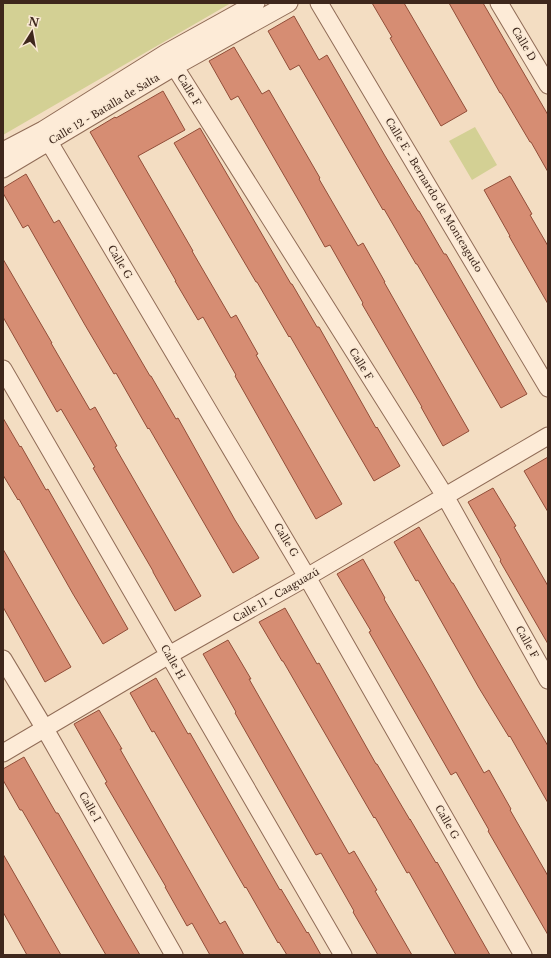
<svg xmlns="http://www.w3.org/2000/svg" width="551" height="958" viewBox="0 0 551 958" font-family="'Libre Baskerville',serif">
<rect width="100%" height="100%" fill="#f3ddc2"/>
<path fill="#d3d094" d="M3 3H231L3 135Z
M475 127 497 165 472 180 449 141Z"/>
<path fill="#d68d73" stroke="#924e39" d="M372 3H404L467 111 441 126 390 38 392 37Z
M449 3H483L548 115V172L531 142H530L501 93H500Z
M294 16 319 60 327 55 385 156 418 211H419L444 254H446L527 394 501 408 417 264H416L384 209 383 210 299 65 290 70 268 31Z
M234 47 262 94 269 90 320 178 319 179 358 246 363 243 385 282H384L438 377 469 431 443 446 421 407H422L362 304 363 303 330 245 325 247 303 208 238 96 231 100 209 61Z
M163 91 185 130 138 156 193 251H192L231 318 236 315 258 354 256 355 342 504 316 519 235 376 236 375 203 317 198 320 175 281H176L90 132 115 117 116 118Z
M200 128 291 284H292L317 327H319L376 428 377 427 400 466 374 481 290 336 289 337 257 282H256L174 143Z
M26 174 54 223 59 220 150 376H151L176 419 178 418 235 520 259 558 233 573 149 428 148 429 116 373 114 374 85 325 28 225 23 228 3 193V188Z
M510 176 532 214 530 215 548 246V304L509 236H510L484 190Z
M3 259 52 343H51L90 410 95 407 117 446 115 447 201 596 175 611 153 572V571L93 468 95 467 61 409 57 412 3 317Z
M3 418 20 447 21 446 46 490 48 489 128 629 103 644 73 594 19 499 18 500 3 475Z
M548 457V512L524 471Z
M493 488 516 526 514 527 548 586V644L500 561 501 560 468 502Z
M419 527 452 583H453L548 746V803L510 736 509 737 479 688 418 580 416 581 394 542Z
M3 549 71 667 45 682 3 607Z
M363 559 385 598 384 599 428 674 484 773 489 770 511 809 510 810 548 876V935L488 831 489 830 456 772 451 775 369 632 371 631 337 574Z
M285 608 317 664 319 663 376 764H377L410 820V819L436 863 437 862 490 955H456L409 872 407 873 375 817 374 818 345 768 283 661H282L259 622Z
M228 640 251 679H249L349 854 354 851 377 890 375 891 412 955H378L353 912 354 911 321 853 316 855 235 713 236 712 203 654Z
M156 678 188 734 190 733 280 890 281 889 307 933 308 932 321 955H287L279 942 278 943 246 887 245 888 154 731 152 732 130 693Z
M99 710 122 749H120L220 924 225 921 244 955H210L192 923 187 926 165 887H166L105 783 107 782 74 724Z
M24 757 56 813H58L116 914 140 955H106L22 810H20L3 780V769Z
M3 854 50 936 61 955H27L3 912Z"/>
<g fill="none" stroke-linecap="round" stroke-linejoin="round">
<g stroke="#906c57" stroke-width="19">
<path id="minor" d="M319 3 548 388
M499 3 548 85
M166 53 445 496 548 680
M43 130 49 142 307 577 523 955
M3 151 43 130 166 53 256 3
M3 169 174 67 289 3
M3 369 343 955
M3 659 45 729 174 955
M3 753 169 655 307 577 548 436"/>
</g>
<use href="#minor" stroke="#fdebd7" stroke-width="17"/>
</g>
<g text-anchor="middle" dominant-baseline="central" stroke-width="3" stroke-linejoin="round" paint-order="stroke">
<g font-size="10" fill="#3e271c" stroke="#f9e8d3">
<text transform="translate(524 44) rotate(59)">Calle D</text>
<text transform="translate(189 90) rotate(58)">Calle F</text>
<text transform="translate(104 109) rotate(-31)">Calle 12 - Batalla de Salta</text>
<text transform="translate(434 195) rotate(59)">Calle E - Bernardo de Monteagudo</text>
<text transform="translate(120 262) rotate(59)">Calle G</text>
<text transform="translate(361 364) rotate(58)">Calle F</text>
<text transform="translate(286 540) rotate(59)">Calle G</text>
<text transform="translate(276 595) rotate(-30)">Calle 11 - Caaguazú</text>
<text transform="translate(527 642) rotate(61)">Calle F</text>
<text transform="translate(173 662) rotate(60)">Calle H</text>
<text transform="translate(90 807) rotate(60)">Calle I</text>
<text transform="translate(447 822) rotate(60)">Calle G</text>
</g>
</g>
<rect width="551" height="958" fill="none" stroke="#3e271c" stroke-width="8"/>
<g transform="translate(32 32) rotate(11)" stroke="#f9e8d3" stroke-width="3" paint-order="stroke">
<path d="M0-3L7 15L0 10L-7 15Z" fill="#3e271c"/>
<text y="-6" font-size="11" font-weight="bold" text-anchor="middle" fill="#3e271c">N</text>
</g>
</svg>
